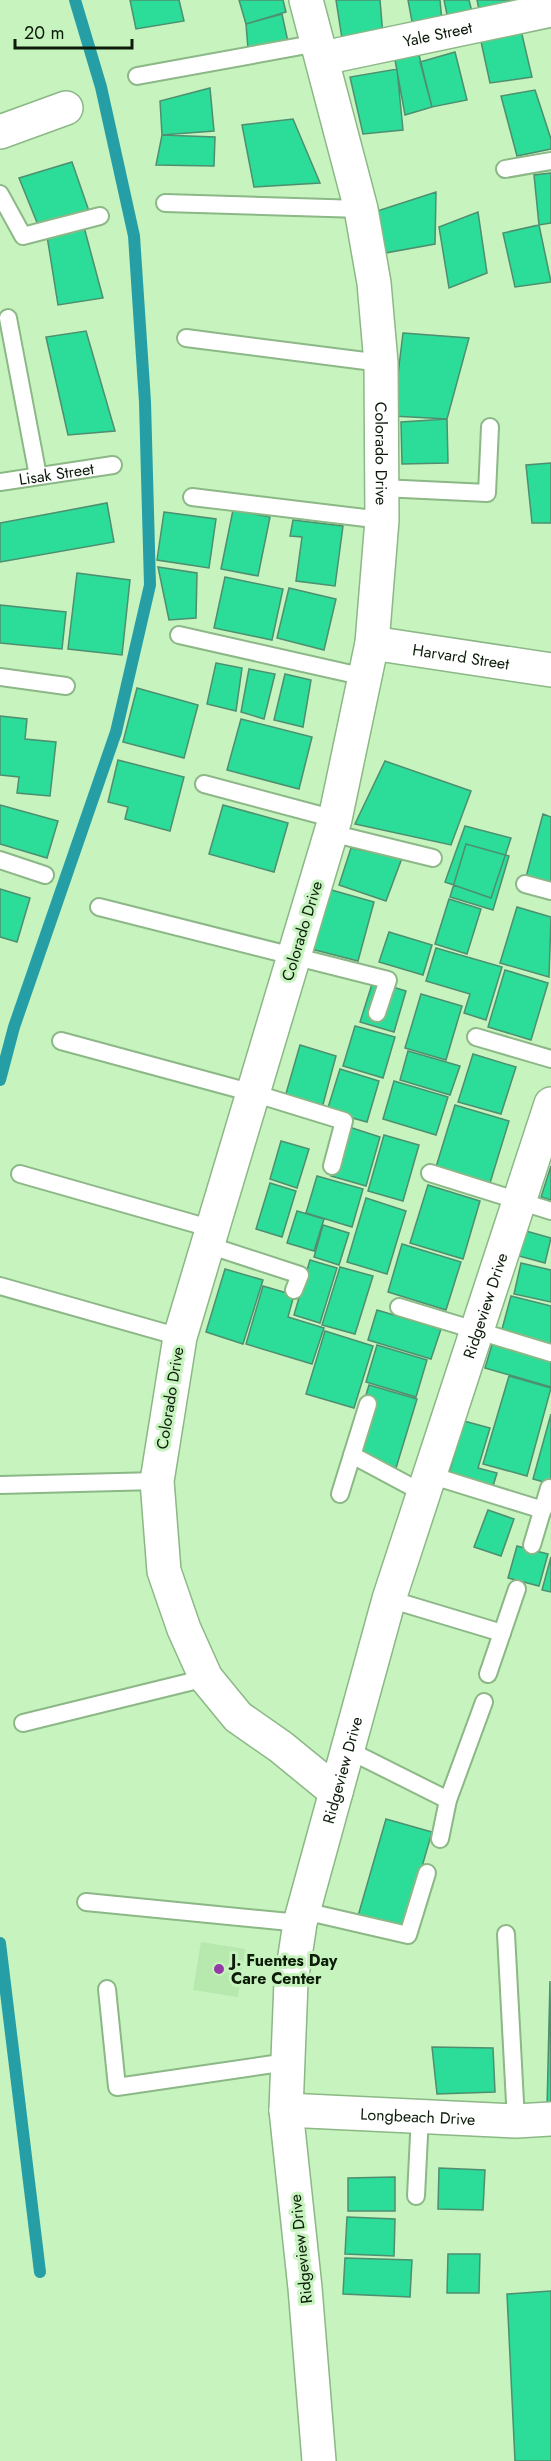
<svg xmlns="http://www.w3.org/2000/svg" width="551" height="2461" viewBox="0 0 551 2461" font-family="Jost,sans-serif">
<rect width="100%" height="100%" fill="#c6f3be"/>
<path fill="#b7e9af" d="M201 1942 245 1949 238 1997 193 1990Z"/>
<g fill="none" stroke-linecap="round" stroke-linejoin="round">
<path stroke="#269ea5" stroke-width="12" d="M0 1080 14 1027 116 732 150 585 145 402 134 236 101 87 75 0
M0 1943 40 2272"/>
</g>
<path fill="#2cdc99" stroke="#4d8f6f" stroke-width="1.5" d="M130 0H179L184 21 136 29Z
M239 0H283L286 12 246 24Z
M336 0H380L383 36 343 45Z
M408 0H440L442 22 413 27Z
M444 0H469L473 16 449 24Z
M477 0H528L480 14Z
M282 14 288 42 248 49 246 24Z
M520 26 532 77 490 83 480 37Z
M418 51 432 107 405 115 395 60Z
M455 52 467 100 432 107 420 62Z
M397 69 403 130 363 134 350 77Z
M210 88 214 131 162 135 160 101Z
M535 90 551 139V149L517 156 501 96Z
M293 119 320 183 254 187 242 125Z
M162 135 215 137 214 166 156 165Z
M72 162 90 214 38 225 19 178Z
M551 173V223L539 225 534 175Z
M436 192 435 244 374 255 368 214Z
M478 212 487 273 449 288 439 227Z
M539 225 551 282 515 287 503 233Z
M84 227 103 298 58 305 47 236Z
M86 331 115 431 68 435 46 337Z
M403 333 469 338 447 419 393 416Z
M447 419 448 463 402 464 401 422Z
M551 463V523H532L526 465Z
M107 503 114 542 0 562V523Z
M233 510 270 517 258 576 221 569Z
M164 512 216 519 209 568 157 560Z
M293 520 343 526 335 586 296 581 302 537 290 536Z
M158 567 197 573 196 618 169 620Z
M77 573 130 580 122 655 68 649Z
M225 577 283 589 272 640 214 628Z
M289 588 336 599 324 650 277 638Z
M0 605 66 612 62 649 0 643Z
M216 663 242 668 236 711 207 704Z
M249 669 275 674 264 719 241 712Z
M285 674 311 680 303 727 274 720Z
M137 688 198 705 184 758 123 742Z
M0 716 27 719 25 739 56 742 50 796 17 793 19 777 0 775Z
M241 719 312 737 299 789 227 770Z
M118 760 184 777 170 831 125 819 128 807 108 802Z
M385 761 471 791 451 845 355 824Z
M0 805 58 821 47 858 0 844Z
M223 805 288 823 274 872 209 854Z
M543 814 551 817V884L526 877Z
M465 826 511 838 491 898 445 882Z
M466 844 509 856 493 910 450 897Z
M351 848 402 858 386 901 339 885Z
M0 889 30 898 17 942 0 937Z
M328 889 374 902 358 961 311 949Z
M449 899 481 909 467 954 435 944Z
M517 907 551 917 549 977 500 963Z
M389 932 432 945 423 975 379 962Z
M436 948 502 967 486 1020 464 1013 470 994 426 981Z
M505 970 548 983 531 1040 488 1027Z
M373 981 406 991 394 1032 360 1022Z
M421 994 462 1006 446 1060 405 1048Z
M355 1026 395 1037 383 1078 343 1066Z
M300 1045 336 1056 322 1108 285 1097Z
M408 1051 460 1066 450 1095 400 1080Z
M473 1054 516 1067 501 1114 458 1102Z
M340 1069 379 1081 367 1122 327 1111Z
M394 1081 448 1097 436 1135 383 1119Z
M455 1105 509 1121 490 1183 436 1167Z
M346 1126 380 1137 366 1186 331 1176Z
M384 1135 419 1145 403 1201 368 1191Z
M281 1141 309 1149 297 1188 270 1179Z
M551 1166V1200L541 1197Z
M317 1176 363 1189 352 1227 306 1213Z
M270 1183 296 1191 282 1237 256 1229Z
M428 1185 480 1201 463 1259 410 1243Z
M366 1198 406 1211 387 1274 347 1262Z
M297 1211 324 1219 314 1251 287 1243Z
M323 1225 349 1233 339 1265 314 1257Z
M526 1231 551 1238 545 1263 519 1256Z
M402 1244 461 1262 446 1310 388 1292Z
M310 1260 337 1268 320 1323 294 1315Z
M521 1263 551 1270V1302L514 1294Z
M340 1267 373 1276 355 1334 322 1325Z
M225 1269 263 1280 243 1344 206 1332Z
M263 1286 294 1295 288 1317 324 1328 312 1364 246 1344Z
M511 1296 551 1306V1345L501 1333Z
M377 1310 441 1329 431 1359 368 1340Z
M325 1331 373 1346 354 1408 306 1394Z
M494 1338 551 1354V1387L485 1368Z
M377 1345 427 1360 416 1397 366 1382Z
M509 1376 551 1388 527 1476 483 1464Z
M369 1385 417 1399 396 1468 348 1454Z
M551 1414V1484L533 1479Z
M464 1421 490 1428 478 1468 497 1473 493 1486 449 1473Z
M488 1510 514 1519 501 1556 474 1547Z
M517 1546 548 1554 539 1586 508 1578Z
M551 1557V1592L542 1590Z
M386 1819 432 1832 404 1929 358 1916Z
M550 1981 551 2108H547Z
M432 2047 493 2048 495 2092 437 2094Z
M439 2168 485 2170 483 2210 438 2209Z
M395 2177V2211H348V2178Z
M347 2217 395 2219 394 2256 345 2254Z
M448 2254H480L479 2293H447Z
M345 2258 412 2260 410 2297 343 2294Z
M551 2291V2461H515L507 2294Z"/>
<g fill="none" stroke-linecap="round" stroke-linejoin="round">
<g stroke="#8cb786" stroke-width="20">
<g id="service">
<path d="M137 76 318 43"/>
<path d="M505 169 551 161"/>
<path d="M0 194 23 236 100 216"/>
<path d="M165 203 361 209"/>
<path d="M8 318 38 476"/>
<path d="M186 338 381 363"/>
<path id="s1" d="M0 482 113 465"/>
<path d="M382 488 487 493 490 427"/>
<path d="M192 497 382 520"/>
<path d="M179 635 365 677"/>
<path d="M0 677 66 686"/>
<path d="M204 784 335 819"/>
<path d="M331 833 433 858"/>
<path d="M0 860 45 875"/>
<path d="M525 884 551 891"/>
<path d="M99 907 388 980 377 1013"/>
<path d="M476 1037 551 1059"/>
<path d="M61 1041 253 1093 344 1121 332 1166"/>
<path d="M430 1173 551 1211"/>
<path d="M20 1174 213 1229"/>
<path d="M208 1245 300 1275 294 1290"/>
<path d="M0 1286 180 1337"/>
<path d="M399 1307 551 1353"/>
<path d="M352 1455 423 1493"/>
<path d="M430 1475 543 1510"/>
<path d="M0 1485 157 1481"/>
<path d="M340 1494 368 1404"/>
<path d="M532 1545 549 1488"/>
<path d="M389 1599 502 1633"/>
<path d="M488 1674 517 1589"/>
<path d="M23 1723 206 1678"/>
<path d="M346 1749 448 1800"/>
<path d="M440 1839 448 1800 484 1702"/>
<path d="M86 1902 300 1923"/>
<path d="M304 1911 408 1935 427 1873"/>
<path d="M506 1934 516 2121"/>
<path d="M107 1989 117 2087 287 2062"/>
<path d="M416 2196 420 2115"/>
</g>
</g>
<g stroke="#8cb786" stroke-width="36">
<g id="minor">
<path id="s2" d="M306 0 361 209 374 283 381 363 382 520 372 643 335 819 180 1337 157 1481 164 1571 184 1629 206 1678 238 1717 281 1747 336 1792"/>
<path id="s3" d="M323 58 551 10"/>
<path d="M0 132 66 108"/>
<path id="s4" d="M372 643 551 670"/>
<path id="s5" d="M286 2110 516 2121 551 2119"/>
<path id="s6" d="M319 2461 305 2288 286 2110 291 1982 300 1923 389 1599 551 1104"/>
</g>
</g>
<use href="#service" stroke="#fff" stroke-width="16"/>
<use href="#minor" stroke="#fff" stroke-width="33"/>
</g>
<circle fill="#953aa5" stroke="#c6f3be" stroke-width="2" cx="219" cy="1969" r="6"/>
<g text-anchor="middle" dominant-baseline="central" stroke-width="6" stroke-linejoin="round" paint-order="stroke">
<g font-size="16" fill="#0c1c09" stroke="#c6f3be">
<text stroke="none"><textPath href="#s3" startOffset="117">Yale Street</textPath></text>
<text stroke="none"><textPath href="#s2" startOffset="462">Colorado Drive</textPath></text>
<text stroke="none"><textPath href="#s1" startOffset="57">Lisak Street</textPath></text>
<text stroke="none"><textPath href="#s4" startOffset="90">Harvard Street</textPath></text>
<text transform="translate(302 931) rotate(-73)">Colorado Drive</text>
<text stroke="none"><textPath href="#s6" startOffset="1185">Ridgeview Drive</textPath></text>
<text transform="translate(170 1398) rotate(-81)">Colorado Drive</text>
<text stroke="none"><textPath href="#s6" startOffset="699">Ridgeview Drive</textPath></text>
<text stroke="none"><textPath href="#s5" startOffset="132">Longbeach Drive</textPath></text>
<text transform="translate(301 2249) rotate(-96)">Ridgeview Drive</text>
</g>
<g font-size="16" font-weight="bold" fill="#0c1c09" stroke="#c6f3be" text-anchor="start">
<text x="231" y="1960">J. Fuentes Day<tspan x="231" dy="18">Care Center</tspan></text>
</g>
</g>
<path d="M15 39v9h117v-9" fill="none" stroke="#0c1c09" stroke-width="3"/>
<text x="24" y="39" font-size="18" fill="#0c1c09" stroke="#c6f3be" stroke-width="4.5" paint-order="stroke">20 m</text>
</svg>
